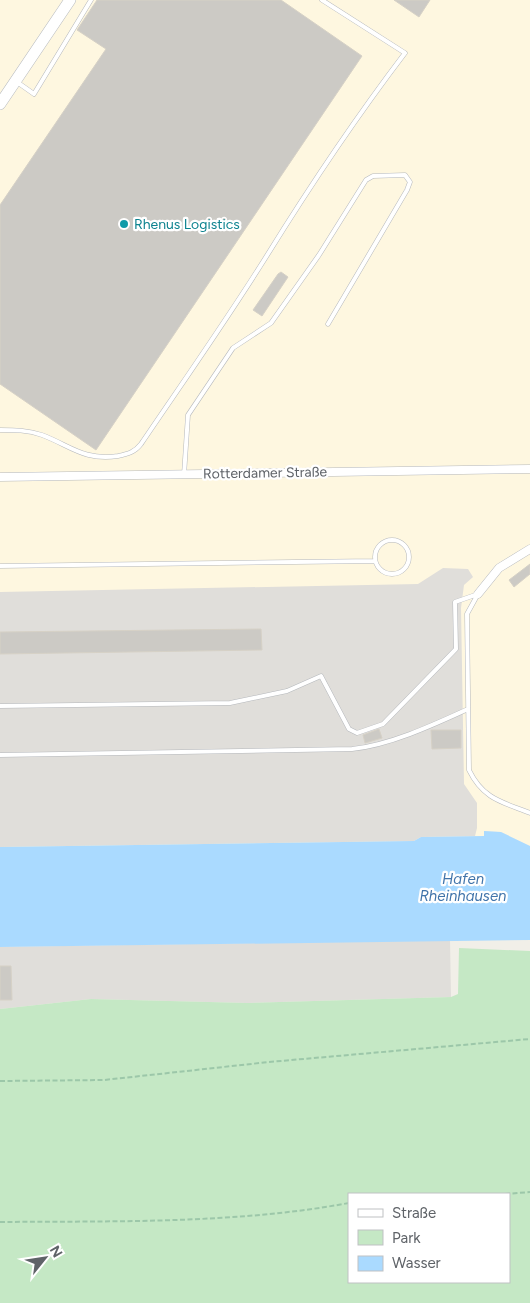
<svg xmlns="http://www.w3.org/2000/svg" width="530" height="1303" viewBox="0 0 530 1303" font-family="Figtree,sans-serif">
<rect width="100%" height="100%" fill="#f1efe8"/>
<path fill="#fef7e0" d="M0 0H530V846L501 832 484 831V836L421 837 414 841 0 848Z"/>
<path fill="#e0deda" d="M443 568 468 569 473 577 464 585 461 608 464 784 477 803V828L475 836 421 837 414 841 0 847V592L418 584Z
M450 940 451 997 248 1003 91 999 0 1009V947Z"/>
<path fill="#c5e8c5" fill-rule="evenodd" d="M459 948 530 951V1303H0V1009L91 999 248 1003 451 997 458 994ZM349 1194H509V1282H349Z"/>
<path fill="#aadaff" d="M484 831 501 832 530 846V940L0 947V847L414 841 421 837 484 836Z"/>
<path fill="#cccac5" stroke="#d6d1c6" d="M97 0H281L362 56 96 450 0 384V205L106 49 77 30Z
M394 0H430L419 17Z
M281 272 288 277 262 316 253 310 278 274Z
M530 564V574L514 587 509 580Z
M261 629 262 650 0 654V632Z
M379 729 382 738 365 743 363 735Z
M431 730H461V748L432 749Z
M0 966H11L12 1000H0Z"/>
<g fill="none" stroke-linecap="round" stroke-linejoin="round">
<g stroke="#b5b8bc" stroke-width="5">
<path id="lane" d="M17 82 34 94 91 0
M0 430C14 430 28 430 42 435 71 446 84 461 118 456 128 454 135 452 141 444 183 382 226 321 266 257 310 186 354 120 405 53L322 0
M184 475 188 415 233 348 271 323 319 255 366 180 373 176 405 175 410 182 407 190 328 324
M375 557a17 17 0 1 1 34 0a17 17 0 1 1-34 0Z
M0 566 375 561
M478 594 467 614 469 770C483 799 502 802 530 813
M0 706 230 703 287 691 321 676 349 729 357 733 383 724 456 649 455 602 478 594
M0 755 352 749C390 745 433 725 468 709"/>
</g>
<g stroke="#b5b8bc" stroke-width="9">
<path id="street" d="M0 477 530 469
M478 594 499 568 530 549"/>
</g>
<g stroke="#b6babf" stroke-width="12">
<path id="secondary" d="M0 104 70 0"/>
</g>
<path stroke="#9cc7a9" stroke-width="2" stroke-dasharray="5 2.5" stroke-linecap="butt" d="M0 1081 104 1080 269 1062 530 1039
M412 1194H462
M505 1194 530 1192
M0 1222C116 1221 235 1224 349 1203"/>
<use href="#lane" stroke="#fff" stroke-width="4"/>
<use href="#street" stroke="#fff" stroke-width="8"/>
<use href="#secondary" stroke="#fff" stroke-width="11"/>
</g>
<circle fill="#0f9aa8" stroke="#fff" stroke-width="2" cx="124" cy="224" r="5"/>
<g text-anchor="middle" dominant-baseline="central" stroke-width="4.5" stroke-linejoin="round" paint-order="stroke">
<g font-size="14" fill="#0d838f" stroke="#fff" text-anchor="start">
<text x="134" y="224">Rhenus Logistics</text>
</g>
<g font-size="14" fill="#5f6368" stroke="#fff">
<text transform="translate(265 473) rotate(-1)">Rotterdamer Straße</text>
</g>
<g font-size="15" font-style="italic" fill="#4174aa" stroke="#fff">
<text x="463" y="879">Hafen<tspan x="463" dy="17">Rheinhausen</tspan></text>
</g>
</g>
<rect x="348" y="1193" width="162" height="90" fill="#ffffff" stroke="#bfc1c3"/>
<rect x="358" y="1209" width="25" height="8" fill="#ffffff" stroke="#bfc1c3"/>
<text x="392" y="1218" font-size="15" fill="#5f6368">Straße</text>
<rect x="358" y="1230" width="25" height="15" fill="#c5e8c5" stroke="#bfc1c3"/>
<text x="392" y="1243" font-size="15" fill="#5f6368">Park</text>
<rect x="358" y="1256" width="25" height="15" fill="#aadaff" stroke="#bfc1c3"/>
<text x="392" y="1268" font-size="15" fill="#5f6368">Wasser</text>
<g transform="translate(45 1258) rotate(60)" stroke="#ffffff" stroke-width="4" paint-order="stroke">
<path d="M0-4L9 19L0 12L-9 19Z" fill="#5f6368"/>
<text y="-8" font-size="14" font-weight="bold" text-anchor="middle" fill="#5f6368">N</text>
</g>
</svg>
